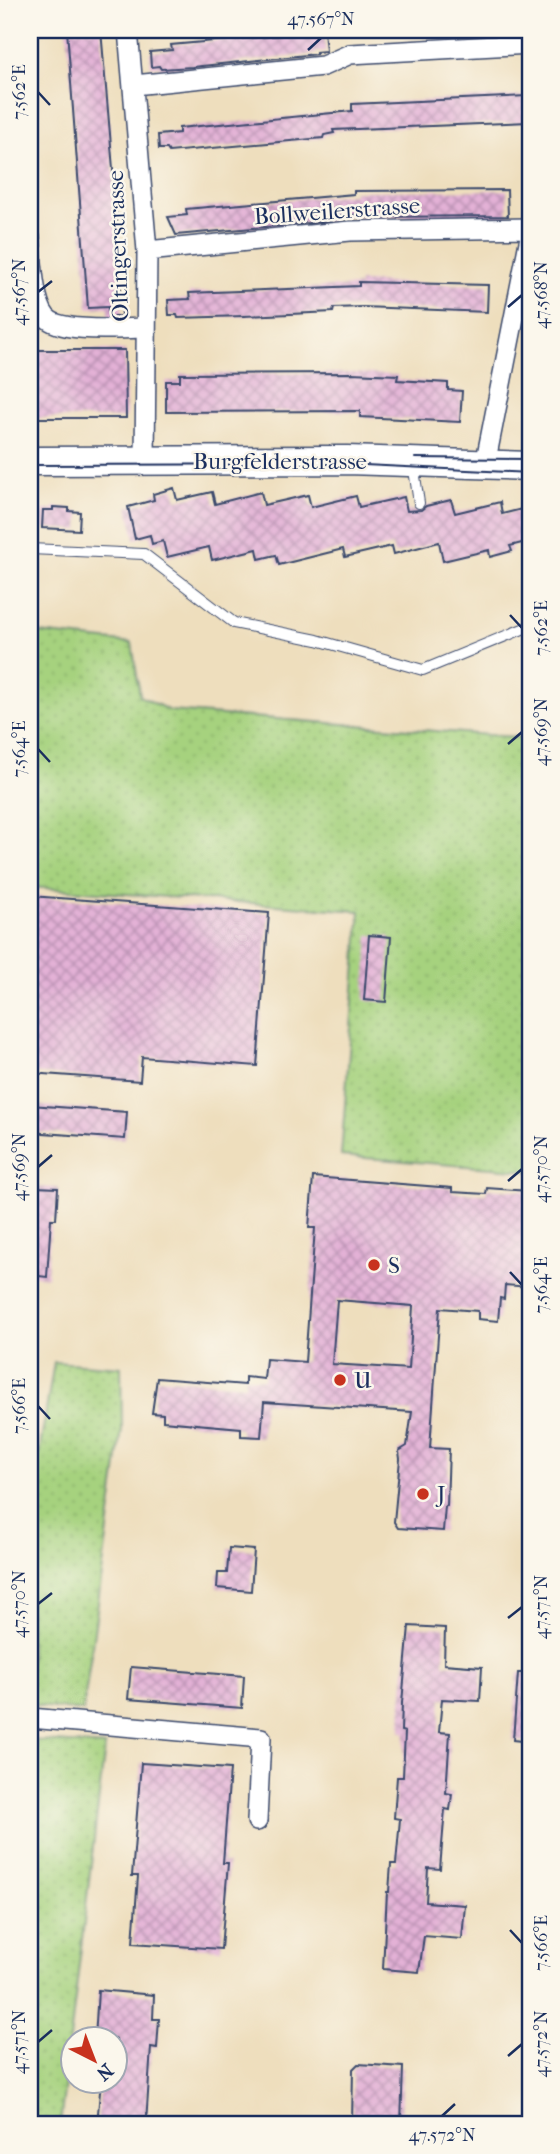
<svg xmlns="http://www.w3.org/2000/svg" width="560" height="2154" viewBox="0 0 560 2154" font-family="'IM FELL French Canon',serif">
<defs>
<pattern id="park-dots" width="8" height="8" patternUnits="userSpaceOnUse" patternTransform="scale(1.75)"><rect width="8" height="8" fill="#a6d27e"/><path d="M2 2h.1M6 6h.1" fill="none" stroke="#8eb56f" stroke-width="1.8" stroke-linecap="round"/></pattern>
<pattern id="building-cross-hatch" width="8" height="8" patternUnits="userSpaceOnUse" patternTransform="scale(1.75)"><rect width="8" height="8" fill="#e3b1d6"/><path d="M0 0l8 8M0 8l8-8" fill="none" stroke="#b790b1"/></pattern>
</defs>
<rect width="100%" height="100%" fill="#fbf7ec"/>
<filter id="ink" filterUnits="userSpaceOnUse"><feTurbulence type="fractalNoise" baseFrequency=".0143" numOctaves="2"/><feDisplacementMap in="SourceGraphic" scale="14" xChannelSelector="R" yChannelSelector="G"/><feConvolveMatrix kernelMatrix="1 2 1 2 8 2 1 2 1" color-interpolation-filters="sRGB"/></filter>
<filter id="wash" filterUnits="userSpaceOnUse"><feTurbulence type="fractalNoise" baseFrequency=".00686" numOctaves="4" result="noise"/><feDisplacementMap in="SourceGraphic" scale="28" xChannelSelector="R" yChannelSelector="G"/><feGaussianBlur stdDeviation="1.57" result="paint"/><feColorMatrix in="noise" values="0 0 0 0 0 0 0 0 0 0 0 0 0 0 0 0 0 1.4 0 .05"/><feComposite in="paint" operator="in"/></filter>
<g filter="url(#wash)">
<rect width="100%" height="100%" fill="#eedebd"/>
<path fill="url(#park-dots)" stroke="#60806e" stroke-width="2" d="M30 632 132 643 140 696 170 711 530 738V1171L341 1156 360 911 30 887Z
M54 1362 121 1367 122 1429 83 1711 30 1705V1509Z
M30 1740 105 1746 60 2124H30Z"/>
<g id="blocks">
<path fill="url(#building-cross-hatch)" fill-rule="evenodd" d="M67 30H101L115 192 122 316 108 317V307L88 308Z
M324 31 326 51 316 52V54L192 67 161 69 159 66 151 67 150 52 172 50 171 45Z
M527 96 528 122 333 130 334 133 324 135 323 138 169 152 167 149H159L158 135 179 133V128L352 111V104Z
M507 190 508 216 359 217V214L332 217 331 221 176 235 168 217 187 215 186 209 354 194V191Z
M359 282 488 285 487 312 363 307 334 308 333 312 244 316 178 318 177 315H169L168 300 190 299 189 293 359 286Z
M32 350H125L126 418H32V410H30Z
M351 373 398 375 397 380 448 383V390L462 391 460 422 360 417V411L166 412V381H180V374Z
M174 488 177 500 212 492 215 504 261 492 264 505 308 495 311 507 356 496 359 507 404 497 407 511 421 510 426 506 451 500 455 513 500 502 502 514 530 507V541L510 546 512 551 490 557 489 550 443 561 439 542 394 554 392 546 345 557 343 549 279 565 276 555 259 559 257 549 212 560 209 547 167 557 163 541 152 544 150 535 135 539 128 507 154 500 153 494Z
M53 507 69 508V511L80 512 79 530 42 528 43 510H53Z
M30 896 269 913 257 1066 142 1057 140 1081 30 1073Z
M369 935 391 937 386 1002 364 1000Z
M30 1105 127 1112 125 1139 30 1132Z
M313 1177 452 1188V1192L486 1194 487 1188 529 1191 525 1244H530V1287L505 1285 504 1299 500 1298 498 1321 478 1319V1311L440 1308 430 1448 449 1449 447 1506H445L443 1531 398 1528 394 1522 400 1459 399 1451 407 1446 412 1412 264 1402 261 1437 241 1436V1428L163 1421V1414L152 1413 157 1378 245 1385V1377L264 1379 266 1359 305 1362 315 1228H309ZM337 1300 413 1306 409 1369 332 1364Z
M35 1187 58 1188 56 1219H51L47 1277 30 1275V1217H35Z
M229 1548 254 1550 251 1591 217 1588 218 1573H227Z
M409 1626 445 1628 444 1664 482 1667 480 1701 442 1699 439 1732 450 1733 446 1793 452 1794 450 1810 445 1809 440 1869 428 1868 426 1902 465 1905 462 1939 424 1936 419 1972 383 1969 387 1892H389L391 1864H396L400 1819 394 1818 397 1777H403L405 1732 401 1731 402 1703Z
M131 1667 244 1676 242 1708 128 1699Z
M518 1673H530V1742L513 1740Z
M141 1763 230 1769 223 1863H228L221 1949 133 1943 138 1876H132Z
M98 1990 154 1995 153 2019H159L157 2048 151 2047 146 2124H97L101 2081H116V2039H95Z
M358 2064 403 2067 401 2124H352L353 2069Z"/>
</g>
</g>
<g filter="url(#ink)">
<use href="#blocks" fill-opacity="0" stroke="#3b496c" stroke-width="2"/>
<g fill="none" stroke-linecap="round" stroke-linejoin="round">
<g stroke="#3b496c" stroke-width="12">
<path id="service" d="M413 463 419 503
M30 549 144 554 234 623 317 640 423 670 530 626"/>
</g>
<g stroke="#3b496c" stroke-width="22">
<path id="minor" d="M128 30 147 251 145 460
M134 85 323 66 350 54 530 44
M30 238C32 259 33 301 46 317 60 334 124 328 146 328
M147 251 350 231 530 228
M485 465 530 237
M30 1718 261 1738 257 1821"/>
</g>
<g stroke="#3b496c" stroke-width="31">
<path id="secondary" d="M30 461 347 460 530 466"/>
</g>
<use href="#service" stroke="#fff" stroke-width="10"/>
<use href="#minor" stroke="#fff" stroke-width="19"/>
<use href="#secondary" stroke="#fff" stroke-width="28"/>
<path stroke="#1b2f5e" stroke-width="2" d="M415 458 530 459
M30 465 344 464 530 473"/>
</g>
</g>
<path fill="none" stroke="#1b2f5e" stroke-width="2.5" d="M308 50 321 38M38 92 50 105M38 292 52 281M508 307 522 295M510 615 522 628M508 744 522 732M38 749 50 762M38 1167 52 1155M508 1181 522 1169M510 1272 522 1285M38 1406 50 1419M38 1604 52 1593M508 1618 522 1607M510 1930 522 1943M38 2042 52 2030M508 2056 522 2044M442 2116 455 2104"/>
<g fill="#c8321e" stroke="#fbf7ec" stroke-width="2.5">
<circle cx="374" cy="1265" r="7"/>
<circle cx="340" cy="1380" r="7"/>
<circle cx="423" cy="1494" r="7"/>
</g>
<g text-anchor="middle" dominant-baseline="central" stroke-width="5" stroke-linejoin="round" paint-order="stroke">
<g font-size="23" fill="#1b2f5e" stroke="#fbf7ec">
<text transform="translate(337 211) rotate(-4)">Bollweilerstrasse</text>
<text transform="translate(118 246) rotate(-92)">Oltingerstrasse</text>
<text x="280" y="461">Burgfelderstrasse</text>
</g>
<g font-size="23" fill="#1b2f5e" stroke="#fbf7ec" text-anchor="start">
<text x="388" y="1265">S</text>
<text x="354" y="1380">U</text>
<text x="437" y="1494">J</text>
</g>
</g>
<rect width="560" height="2154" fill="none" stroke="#fbf7ec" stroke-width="77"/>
<g transform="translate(94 2060) rotate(138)"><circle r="33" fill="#fbf7ec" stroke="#a1a7b3" stroke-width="2"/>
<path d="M0-5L12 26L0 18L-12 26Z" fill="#c8321e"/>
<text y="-10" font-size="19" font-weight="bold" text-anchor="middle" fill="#1b2f5e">N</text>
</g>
<rect x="38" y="38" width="484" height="2078" fill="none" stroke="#1b2f5e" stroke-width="2.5"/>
<g font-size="18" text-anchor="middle" fill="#1b2f5e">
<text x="321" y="25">47.567°N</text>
<text transform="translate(19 92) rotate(-90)" y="6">7.562°E</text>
<text transform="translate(19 292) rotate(-90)" y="6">47.567°N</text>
<text transform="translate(541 295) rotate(-90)" y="6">47.568°N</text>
<text transform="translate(541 628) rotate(-90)" y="6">7.562°E</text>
<text transform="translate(541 732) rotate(-90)" y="6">47.569°N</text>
<text transform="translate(19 749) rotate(-90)" y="6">7.564°E</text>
<text transform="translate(19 1167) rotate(-90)" y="6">47.569°N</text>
<text transform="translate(541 1169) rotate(-90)" y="6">47.570°N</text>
<text transform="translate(541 1285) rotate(-90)" y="6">7.564°E</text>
<text transform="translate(19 1406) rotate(-90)" y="6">7.566°E</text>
<text transform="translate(19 1604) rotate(-90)" y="6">47.570°N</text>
<text transform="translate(541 1607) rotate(-90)" y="6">47.571°N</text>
<text transform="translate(541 1943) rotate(-90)" y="6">7.566°E</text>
<text transform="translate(19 2042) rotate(-90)" y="6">47.571°N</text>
<text transform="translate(541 2044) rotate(-90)" y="6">47.572°N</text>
<text x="442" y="2141">47.572°N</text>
</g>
</svg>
